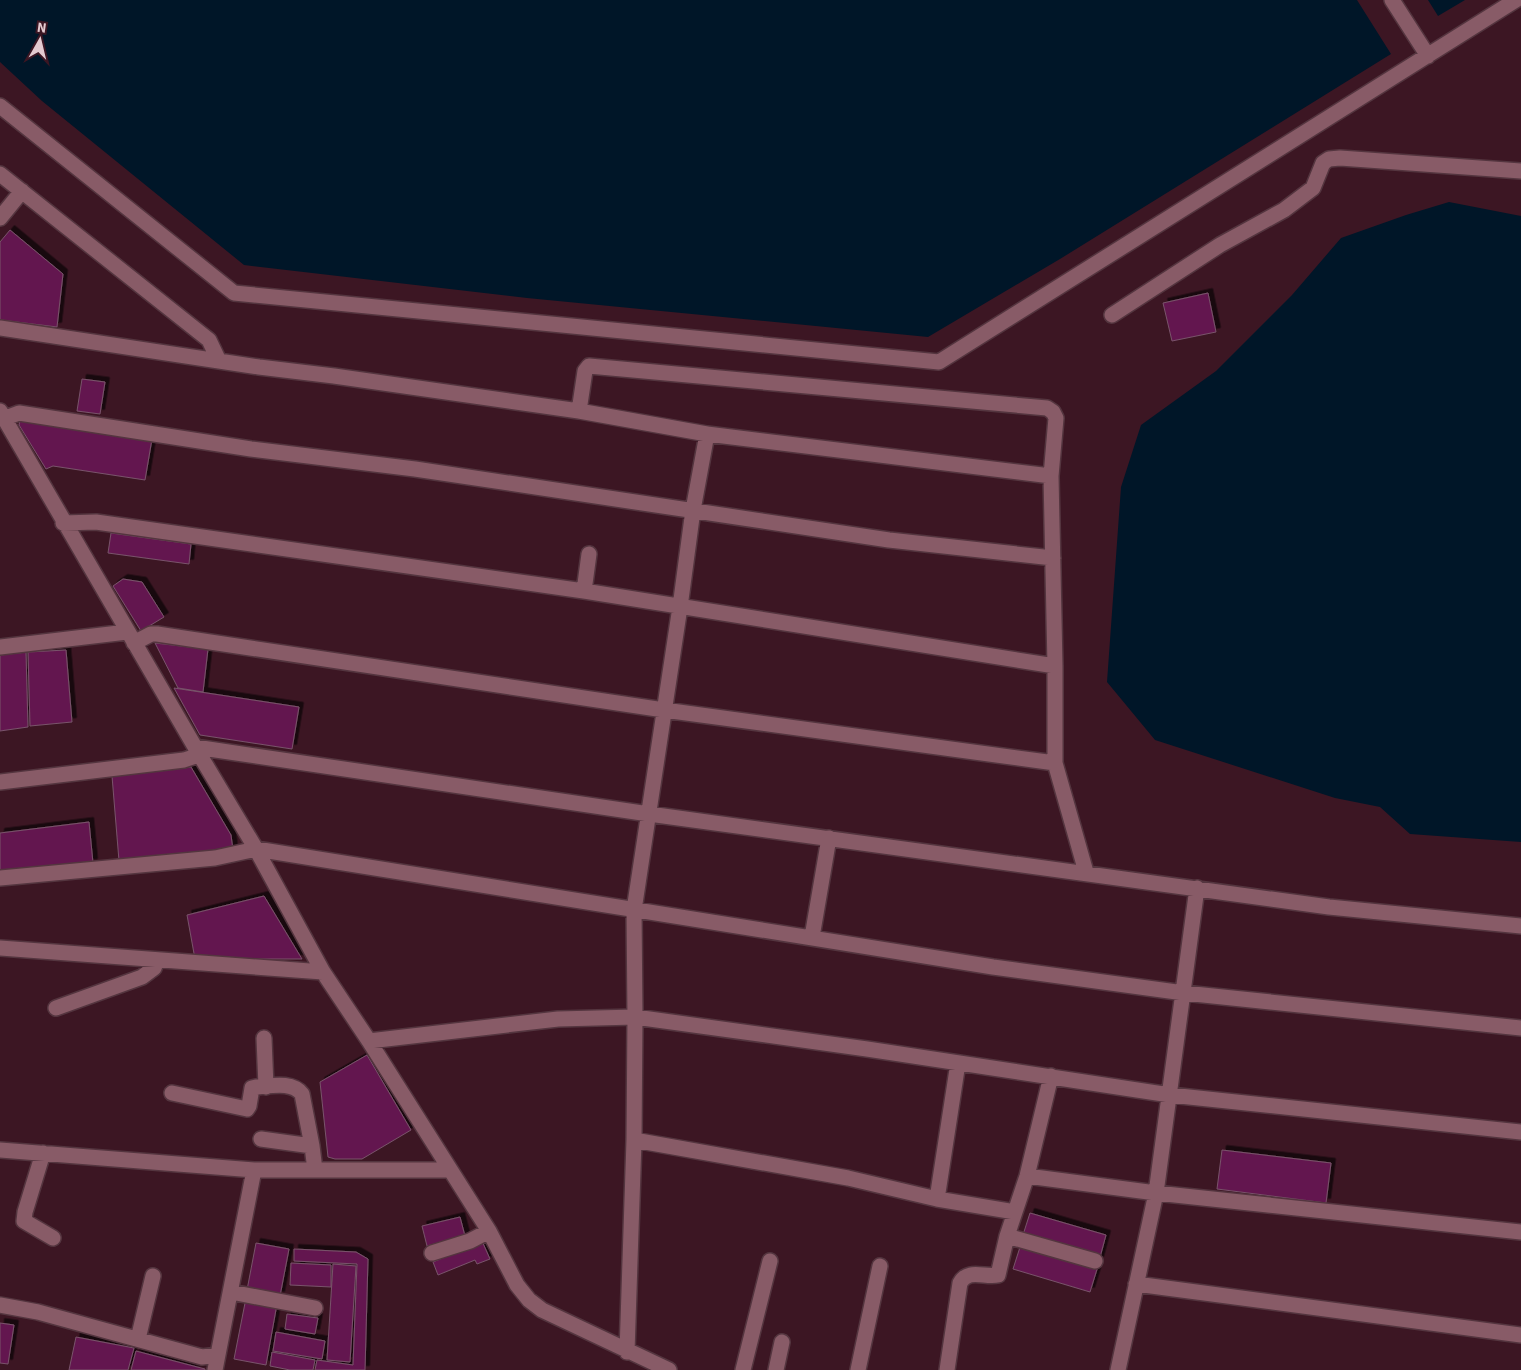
<svg xmlns="http://www.w3.org/2000/svg" width="1521" height="1370" viewBox="0 0 1521 1370" font-family="'Source Sans 3',sans-serif">
<defs>
<filter id="shadow"><feDropShadow dx="4.5" dy="-4.5" stdDeviation="0" flood-color="#0009"/></filter>
</defs>
<rect width="100%" height="100%" fill="#3c1623"/>
<path fill="#001628" d="M0 0H1357L1391 54 1060 259 928 337 527 298 244 265 42 101 0 62Z
M1428 0H1465L1438 16Z
M1449 202 1521 216V842L1410 834 1380 807 1335 798 1155 740 1107 682 1121 487 1141 425 1216 371 1292 295 1341 238 1406 215Z"/>
<path fill="#64194f" stroke="#79536b" filter="url(#shadow)" d="M10 230 63 274 57 327 0 320V242Z
M1208 293 1216 332 1172 341 1163 303Z
M82 379 105 382 100 414 77 411Z
M20 420 152 439 145 480 53 466 46 469 19 425Z
M111 533 191 544 189 564 108 553Z
M123 579 142 582 164 617 141 631 113 586Z
M155 643 208 649 203 692 178 688Z
M66 650 72 722 30 726 28 652Z
M26 652 28 727 0 731V655Z
M174 688 299 707 292 749 200 735Z
M191 767 231 835 233 850 119 861 112 776Z
M89 822 93 863 0 874V833Z
M264 896 302 959H195L187 915Z
M367 1055 411 1130 362 1159H335L328 1157 320 1082Z
M1222 1150 1331 1163 1326 1203 1217 1189Z
M1030 1213 1106 1235 1099 1261 1022 1238Z
M460 1217 465 1236 427 1246 422 1226Z
M482 1241 490 1259 477 1264 475 1260 438 1275 433 1262Z
M256 1243 289 1249 280 1296 247 1290Z
M1021 1244 1098 1266 1090 1292 1013 1269Z
M294 1249 356 1252 368 1259 365 1370H315L317 1360 353 1365 357 1264 294 1261Z
M291 1263 331 1265V1287L290 1285Z
M333 1264 356 1266 350 1362 327 1360Z
M246 1298 277 1304 266 1365 234 1359Z
M287 1314 318 1318 315 1334 285 1329Z
M0 1323 14 1325 8 1364 0 1363Z
M276 1332 325 1341 322 1359 273 1351Z
M76 1337 134 1348 128 1370H69Z
M136 1351 205 1369V1370H131Z
M272 1352 315 1360 313 1370H290L270 1366Z"/>
<g fill="none" stroke-linecap="round" stroke-linejoin="round">
<g stroke="#54353f" stroke-width="18">
<path id="minor" d="M1392 0 1428 56
M0 106 234 293 939 362 1516 0
M0 174 209 340 219 361
M0 218 22 191
M1112 315 1220 245 1284 210 1313 188 1323 163 1329 159 1340 158 1521 171
M0 328 259 367 334 376 579 411 707 434 1051 476
M0 411 195 747 256 849 323 972 369 1041 489 1231 517 1285 529 1300 542 1310 669 1370
M579 411 585 371 589 366 1047 408 1053 412 1056 418 1051 476 1055 666V763L1086 872
M3 419 19 413 251 449 415 469 889 540 1053 558
M63 523 96 522 584 591 1055 666
M584 591 589 554
M134 643 151 634H157L664 710 1055 763
M0 647 127 632
M195 747 649 814 1329 907 1521 926
M0 782 184 760 199 755
M0 878 215 858 256 849 993 967 1184 993 1521 1028
M812 937 829 838
M0 948 323 972
M56 1008 142 977 154 968 157 960
M264 1038 266 1087
M369 1041 558 1019 635 1017 867 1049 1170 1095 1521 1132
M172 1093 247 1109 249 1106 252 1088 256 1087C271 1086 292 1081 302 1094L312 1146 315 1170
M261 1139 312 1146
M634 1140 848 1178 937 1199 1015 1212
M0 1150 254 1170H450
M43 1153 25 1212 24 1221 53 1238
M1027 1176 1156 1193 1521 1232
M937 1199 958 1063
M1007 1236 1095 1261
M432 1253 470 1241 489 1231
M1136 1284 1521 1335
M231 1292 315 1308
M0 1305 38 1312 202 1357 218 1355
M138 1339 153 1276
M627 1352 634 1140 635 1017 634 910 680 607 693 510 707 434
M215 1370 254 1170
M743 1370 770 1261
M776 1370 782 1342
M858 1370 880 1266
M947 1370 960 1283C968 1268 985 1278 998 1275L1007 1236 1027 1176 1051 1076
M1118 1370 1156 1193 1197 888"/>
</g>
<use href="#minor" stroke="#885b67" stroke-width="15"/>
</g>
<g transform="translate(40 40) rotate(8)" stroke="#3c1623" stroke-width="4" paint-order="stroke">
<path d="M0-4L9 19L0 12L-9 19Z" fill="#e4cad0"/>
<text y="-8" font-size="14" font-weight="bold" text-anchor="middle" fill="#e4cad0">N</text>
</g>
</svg>
